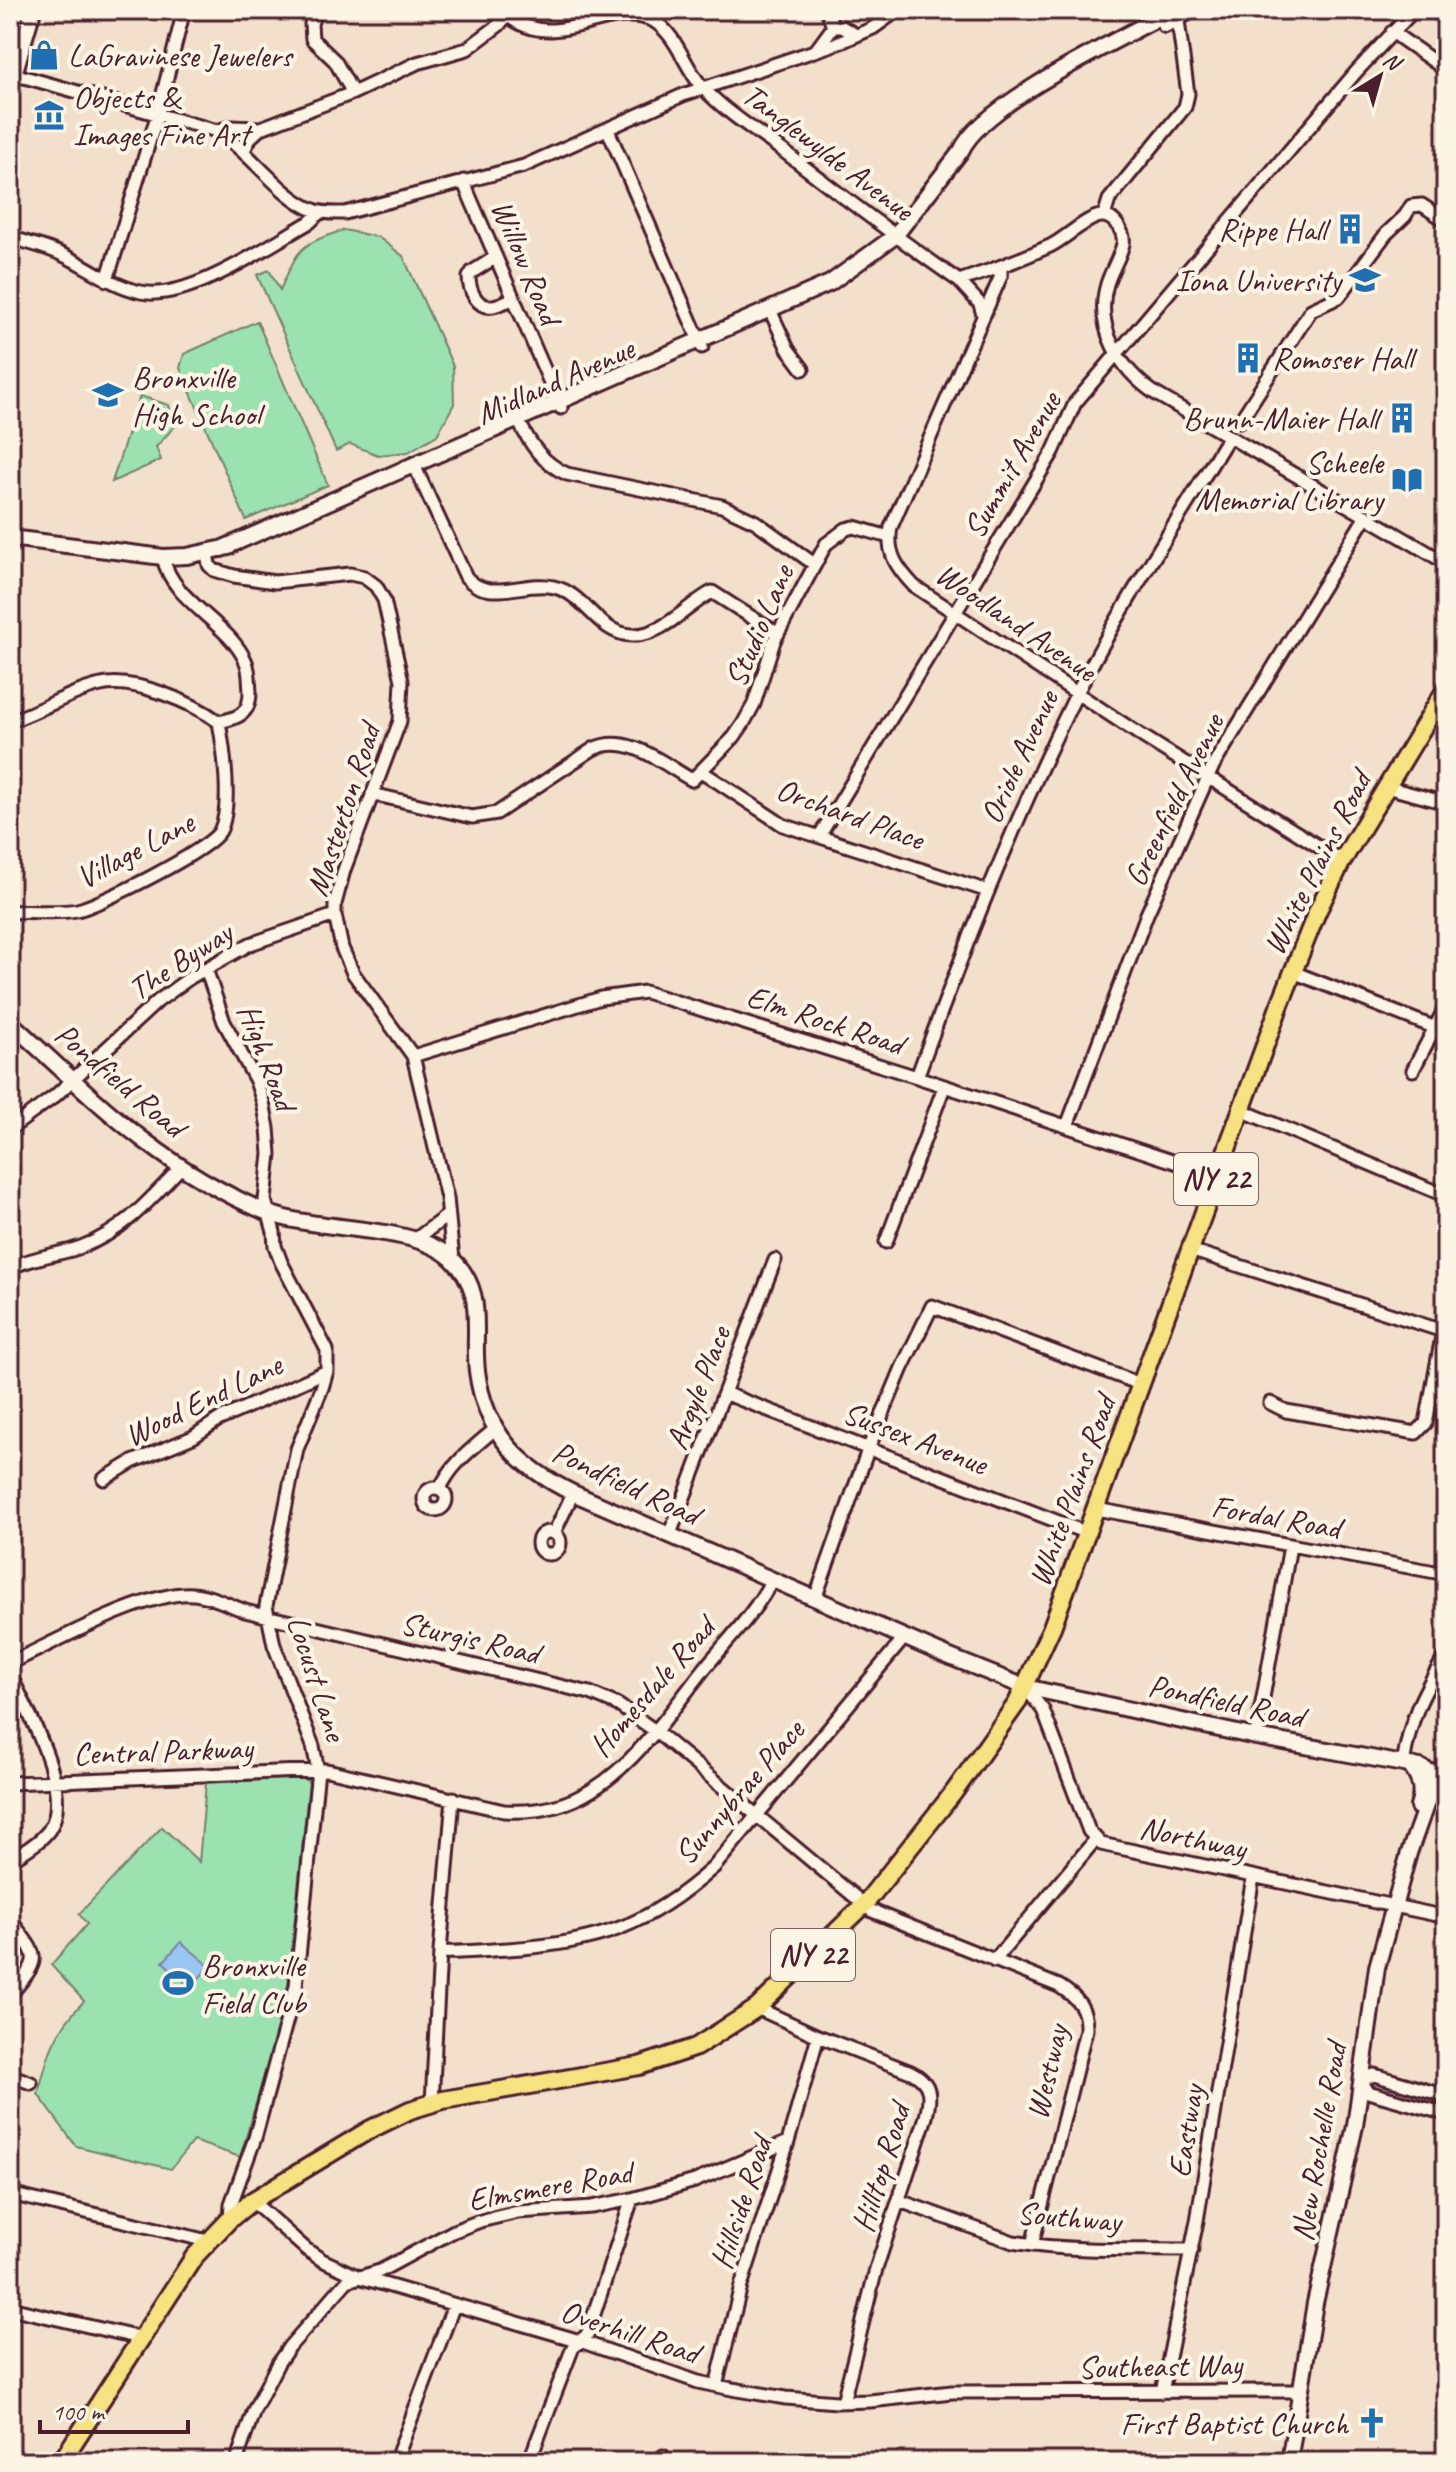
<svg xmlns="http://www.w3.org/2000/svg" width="1456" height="2472" viewBox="0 0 1456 2472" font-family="Caveat,sans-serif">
<rect width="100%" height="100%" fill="#f3e0cc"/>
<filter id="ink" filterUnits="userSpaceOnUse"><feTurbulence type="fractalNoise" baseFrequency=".0125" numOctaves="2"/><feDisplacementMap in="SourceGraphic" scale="16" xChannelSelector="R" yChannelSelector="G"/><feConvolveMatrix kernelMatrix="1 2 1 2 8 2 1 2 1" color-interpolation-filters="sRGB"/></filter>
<g filter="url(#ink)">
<path fill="#9ce2b0" stroke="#73806e" stroke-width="2" d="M344 230 378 237 403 256 453 366 454 404 437 435 408 452 378 455 350 444 336 451 257 275 269 270 280 290C299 248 298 245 344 230Z
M257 321 328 485 246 520 180 368 184 354Z
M140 396 169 405 175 426 156 447 161 460 112 482Z
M304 1778 309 1783 286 2003 240 2157 193 2141 171 2169 76 2146 38 2094C49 2051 53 2034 84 2001L51 1965 87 1924 79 1914 162 1827 199 1862 206 1783Z"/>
<path fill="#9ac6f4" stroke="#7a83a4" stroke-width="2" d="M181 1942 210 1966 189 1989 187 1984 163 1962Z"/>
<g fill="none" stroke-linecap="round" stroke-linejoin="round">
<g stroke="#4a1f2b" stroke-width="17">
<path id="minor" d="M316 10 311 24 312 39 335 61 353 93
M827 10 833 27
M1392 32 1446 70
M816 50 833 27H842L856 35
M10 73 217 131C250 151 281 198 314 210 324 214 335 213 345 213L524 166 683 95 841 42 873 28 898 10
M608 130 702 347
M217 131 231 127 261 128
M244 150 251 137 261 128 353 93 417 63 467 49 499 25 507 15C556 55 606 0 654 21 678 36 685 69 704 89 728 114 759 133 786 153 843 197 900 240 959 281 990 271 1021 259 1050 246 1065 239 1089 215 1103 216 1115 217 1125 233 1123 244 1120 257 1111 271 1107 284 1094 328 1120 370 1156 394L1446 563
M463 181 561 408
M1104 216 1109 200 1185 107 1188 94 1177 14
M10 237C27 243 47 247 63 255 89 267 112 286 141 292 188 302 269 245 310 222L320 212
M496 257 472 272 469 277C469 290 477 309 493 306 500 305 507 300 514 299
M1001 267V276L891 527C886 553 897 568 914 586L1142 736 1342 861
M107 280 158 113 184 10
M959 281 980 304 983 315
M770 310 788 349 803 369
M518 420C530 444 542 463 567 474L722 506 756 522 814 564
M1240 421 1311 310 1339 297 1386 234 1405 216 1411 206 1422 205 1446 221
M414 465 466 577C488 604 524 580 554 587 586 594 597 633 631 635 662 637 687 605 712 592L778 634
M207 553 209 565 214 570 234 576 275 582 350 574 364 577 376 586 384 600 402 681 400 721 344 870 335 904V915L342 948 353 973 413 1056 447 1198 453 1260
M10 718H19C46 708 73 691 101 685 134 677 193 703 219 722 238 718 250 714 250 692 249 682 250 672 246 662 228 621 172 602 163 557
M701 771 783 825 988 891
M1386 787 1446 803
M372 794 472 817 497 813 593 749C628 732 663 764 692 780L734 737 743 724 754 704 774 641 826 544 846 529 854 527 889 537
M820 835 1027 495 1053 452 1075 403 1356 72 1414 10
M10 912C32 910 55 914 77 910 100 905 210 850 220 831 232 807 224 750 219 722
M206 969 224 1022 256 1081 263 1102 268 1128 270 1154 265 1200 274 1232 275 1246 281 1262 327 1350V1371L322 1388 297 1449 266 1606 274 1645 313 1746 318 1770 296 1986 255 2138 231 2204 230 2219
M1293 972 1446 1032
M413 1056 601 998 645 992 917 1077 1217 1176
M1413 1070 1446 1006
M917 1077C964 948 1014 820 1075 697 1120 607 1177 522 1229 436
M1241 1110 1446 1196
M1067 1126 1147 914 1213 766 1366 516
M10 1129 55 1096 158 1001 191 977 250 944 335 915
M416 1239 448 1215
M886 1242 944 1087
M1190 1250 1446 1332
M10 1268C32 1257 58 1255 81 1247 124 1231 150 1200 181 1167
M724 1393 1087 1533
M1270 1403 1286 1411 1416 1433 1426 1423 1443 1331
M104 1479 132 1462 193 1437 218 1420 327 1371
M424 1499a11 11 0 1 1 22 0a11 11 0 1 1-22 0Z
M440 1489C451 1463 476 1446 496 1428
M1096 1509 1446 1574
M538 1543a11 11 0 1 1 22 0a11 11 0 1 1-22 0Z
M554 1533 573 1493
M670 1534 775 1260
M815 1599 869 1447 902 1368 932 1306 1140 1384
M10 1663C54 1643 148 1590 193 1594 210 1595 229 1605 245 1611L590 1693 618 1705 654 1730 872 1911 1059 1986C1078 1998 1087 2008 1086 2030L1032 2245
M10 1674C27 1711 75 1792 49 1830 40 1843 22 1852 10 1861
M1025 1687 1043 1710 1089 1831 1101 1844 1446 1917
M1256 1737 1290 1546
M1403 1765C1410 1718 1421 1696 1446 1655
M1430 1772 1446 1768
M10 1783 327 1770 504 1811C535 1813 565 1807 592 1790 640 1760 674 1706 709 1663 731 1637 756 1611 772 1580
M10 1919C39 1959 43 1956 10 1995
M440 1952C463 1953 486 1950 508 1949 597 1943 647 1927 714 1867L904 1638
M994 1961 1095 1840
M757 2008 818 2036 911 2072C932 2083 931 2096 926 2117L876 2269 843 2402
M10 2075 31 2083
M1446 2096 1374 2075 1361 2080 1368 2092 1446 2114
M432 2103 440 1952 453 1798
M10 2194 208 2241
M252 2201 307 2250 322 2260 359 2277 580 2341 698 2382 732 2389 786 2398 837 2402 870 2401 952 2392 1299 2391
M900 2201 1013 2242C1072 2252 1133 2249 1192 2250
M10 2308 140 2338
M716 2386 741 2286 788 2142 818 2036
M1162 2392 1197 2221 1253 1877
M236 2462 254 2410 278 2363 289 2347 347 2281 380 2271 454 2231 480 2221 518 2212 592 2207 632 2199 695 2181 788 2142
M395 2462 454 2305
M529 2462 573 2347 587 2335 632 2199
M661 2462 663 2456"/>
</g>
<g stroke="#4a1f2b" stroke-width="20">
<path id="tertiary" d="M1165 25 1192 10
M10 88 33 10
M10 538 163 557 187 556 229 547
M221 549 830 283 895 236 961 151C982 103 1123 38 1173 10
M10 1022C92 1097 160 1168 266 1212 317 1233 412 1223 451 1258 487 1291 472 1329 477 1371 485 1433 519 1467 573 1493L945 1655 1025 1687"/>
</g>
<g stroke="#4a1f2b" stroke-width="20">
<path id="secondary" d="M1025 1687 1256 1737 1420 1767 1430 1772 1433 1779 1431 1791 1409 1853 1377 1967 1355 2126 1315 2303 1289 2462
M1411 1767C1421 1781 1423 1791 1418 1807"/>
</g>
<g stroke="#4a1f2b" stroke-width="22">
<path id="primary" d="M61 2462 194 2257 230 2219 252 2201 369 2130 410 2110 443 2100 639 2066 696 2047 757 2008 864 1905 954 1792 1017 1703 1052 1627 1279 1007 1317 912 1342 861 1446 689"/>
</g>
<use href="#minor" stroke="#fcf5e5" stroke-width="11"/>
<use href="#tertiary" stroke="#fcf5e5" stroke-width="14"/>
<use href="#secondary" stroke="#fcf5e5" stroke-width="14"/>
<use href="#primary" stroke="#f6e281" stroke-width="16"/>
</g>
</g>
<defs>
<g id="shop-bare" transform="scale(2.4)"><path d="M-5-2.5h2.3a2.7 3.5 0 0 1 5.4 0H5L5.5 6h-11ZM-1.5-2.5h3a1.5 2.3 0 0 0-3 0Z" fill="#1f6fb2" stroke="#fcf5e5" stroke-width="2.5" paint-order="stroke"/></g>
<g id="museum-bare" transform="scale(2.4)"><path d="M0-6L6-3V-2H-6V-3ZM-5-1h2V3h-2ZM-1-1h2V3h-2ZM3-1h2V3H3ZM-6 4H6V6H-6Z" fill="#1f6fb2" stroke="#fcf5e5" stroke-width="2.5" paint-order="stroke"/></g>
<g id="building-bare" transform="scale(2.4)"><path d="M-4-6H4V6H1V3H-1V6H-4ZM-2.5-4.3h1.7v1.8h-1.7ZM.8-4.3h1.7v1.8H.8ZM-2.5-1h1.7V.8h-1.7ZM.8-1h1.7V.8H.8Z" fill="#1f6fb2" stroke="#fcf5e5" stroke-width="2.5" paint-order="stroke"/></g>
<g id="university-bare" transform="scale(2.4)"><path d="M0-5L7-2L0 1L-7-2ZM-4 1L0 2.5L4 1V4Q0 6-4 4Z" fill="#1f6fb2" stroke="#fcf5e5" stroke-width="2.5" paint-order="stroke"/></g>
<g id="school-bare" transform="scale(2.4)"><path d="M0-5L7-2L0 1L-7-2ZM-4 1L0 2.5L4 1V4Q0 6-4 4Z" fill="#1f6fb2" stroke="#fcf5e5" stroke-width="2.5" paint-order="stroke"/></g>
<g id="library-bare" transform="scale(2.4)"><path d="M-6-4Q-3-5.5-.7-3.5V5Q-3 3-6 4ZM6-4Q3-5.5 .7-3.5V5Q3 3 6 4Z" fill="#1f6fb2" stroke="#fcf5e5" stroke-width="2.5" paint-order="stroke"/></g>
<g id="stadium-bare" transform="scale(2.4)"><path d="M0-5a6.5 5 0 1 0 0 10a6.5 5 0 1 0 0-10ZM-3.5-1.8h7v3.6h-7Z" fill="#1f6fb2" stroke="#fcf5e5" stroke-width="2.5" paint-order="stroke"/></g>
<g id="church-bare" transform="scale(2.4)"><path d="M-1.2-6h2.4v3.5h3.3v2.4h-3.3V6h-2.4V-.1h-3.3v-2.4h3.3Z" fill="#1f6fb2" stroke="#fcf5e5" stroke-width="2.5" paint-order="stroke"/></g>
</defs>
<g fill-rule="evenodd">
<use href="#shop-bare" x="44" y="55"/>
<use href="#museum-bare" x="49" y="115"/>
<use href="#building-bare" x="1350" y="229"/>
<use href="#university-bare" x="1365" y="280"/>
<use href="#building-bare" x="1248" y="358"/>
<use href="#school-bare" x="108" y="395"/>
<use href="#building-bare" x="1402" y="418"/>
<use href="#library-bare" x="1407" y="480"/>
<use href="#stadium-bare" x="178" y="1983"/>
<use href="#church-bare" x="1372" y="2423"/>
</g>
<g text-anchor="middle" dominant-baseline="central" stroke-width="8" stroke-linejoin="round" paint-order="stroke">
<g fill="#fcf5e5" stroke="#7f5f63" stroke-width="2">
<rect x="1174" y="1153" width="84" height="52" rx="6"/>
<rect x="771" y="1929" width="84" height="52" rx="6"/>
</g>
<g font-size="30" font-weight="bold" fill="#4a1f2b">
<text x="1216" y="1179">NY 22</text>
<text x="813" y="1955">NY 22</text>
</g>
<g font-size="32" fill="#4a1f2b" stroke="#fcf5e5" text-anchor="start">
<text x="68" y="55">LaGravinese Jewelers</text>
<text x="73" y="97">Objects &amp;<tspan x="73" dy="37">Images Fine Art</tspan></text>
<text x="1326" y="229" text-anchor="end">Rippe Hall</text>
<text x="1341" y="280" text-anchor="end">Iona University</text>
<text x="1272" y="358">Romoser Hall</text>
<text x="132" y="377">Bronxville<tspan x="132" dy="37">High School</tspan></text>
<text x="1378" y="418" text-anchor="end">Brunn-Maier Hall</text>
<text x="1383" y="462" text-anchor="end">Scheele<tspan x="1383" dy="37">Memorial Library</tspan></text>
<text x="202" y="1965">Bronxville<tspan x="202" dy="37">Field Club</tspan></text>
<text x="1348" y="2423" text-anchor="end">First Baptist Church</text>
</g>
<g font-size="32" fill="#4a1f2b" stroke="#fcf5e5">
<text transform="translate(828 152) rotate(37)">Tanglewylde Avenue</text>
<text transform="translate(526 262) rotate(67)">Willow Road</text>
<text transform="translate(555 381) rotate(-24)">Midland Avenue</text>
<text transform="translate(1012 465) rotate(-60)">Summit Avenue</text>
<text transform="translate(1016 622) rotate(34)">Woodland Avenue</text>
<text transform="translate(759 626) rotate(-67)">Studio Lane</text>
<text transform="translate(1019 757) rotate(-65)">Oriole Avenue</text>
<text transform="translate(1174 800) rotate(-64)">Greenfield Avenue</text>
<text transform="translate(343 810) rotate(-72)">Masterton Road</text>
<text transform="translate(850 814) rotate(20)">Orchard Place</text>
<text transform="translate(135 850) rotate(-28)">Village Lane</text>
<text transform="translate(1317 863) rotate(-63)">White Plains Road</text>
<text transform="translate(180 961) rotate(-33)">The Byway</text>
<text transform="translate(825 1020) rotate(18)">Elm Rock Road</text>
<text transform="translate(267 1057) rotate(69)">High Road</text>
<text transform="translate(120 1080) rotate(40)">Pondfield Road</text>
<text transform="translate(698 1388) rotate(-69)">Argyle Place</text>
<text transform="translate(203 1400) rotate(-26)">Wood End Lane</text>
<text transform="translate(915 1438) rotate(21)">Sussex Avenue</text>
<text transform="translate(626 1483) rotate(25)">Pondfield Road</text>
<text transform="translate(1072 1491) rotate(-70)">White Plains Road</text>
<text transform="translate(1276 1517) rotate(10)">Fordal Road</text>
<text transform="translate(470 1638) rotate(13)">Sturgis Road</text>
<text transform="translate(317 1678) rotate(72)">Locust Lane</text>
<text transform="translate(652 1687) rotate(-49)">Homesdale Road</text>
<text transform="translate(1226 1701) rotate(12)">Pondfield Road</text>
<text transform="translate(163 1751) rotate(-2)">Central Parkway</text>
<text transform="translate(739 1792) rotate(-49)">Sunnybrae Place</text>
<text transform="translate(1193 1838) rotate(12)">Northway</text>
<text transform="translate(1047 2072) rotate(-77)">Westway</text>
<text transform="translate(1186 2131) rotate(-81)">Eastway</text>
<text transform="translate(1319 2142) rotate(-80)">New Rochelle Road</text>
<text transform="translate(881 2168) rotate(-73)">Hilltop Road</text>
<text transform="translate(550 2186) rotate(-10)">Elmsmere Road</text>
<text transform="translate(741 2203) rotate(-72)">Hillside Road</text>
<text transform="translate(1069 2217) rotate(5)">Southway</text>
<text transform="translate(630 2332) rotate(18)">Overhill Road</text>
<text transform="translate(1160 2366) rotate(-1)">Southeast Way</text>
</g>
</g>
<rect width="1456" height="2472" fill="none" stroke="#fcf5e5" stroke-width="40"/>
<rect x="20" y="20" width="1416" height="2432" fill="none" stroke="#4a1f2b" stroke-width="3" filter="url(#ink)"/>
<g transform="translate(1380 76) rotate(37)" stroke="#fcf5e5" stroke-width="6" paint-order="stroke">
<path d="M0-6L14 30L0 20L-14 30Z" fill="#4a1f2b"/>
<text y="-12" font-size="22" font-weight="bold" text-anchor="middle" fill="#4a1f2b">N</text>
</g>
<path d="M40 2420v12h148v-12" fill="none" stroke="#4a1f2b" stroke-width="4"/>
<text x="52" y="2420" font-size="24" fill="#4a1f2b" stroke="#fcf5e5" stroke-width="6" paint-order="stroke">100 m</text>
</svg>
